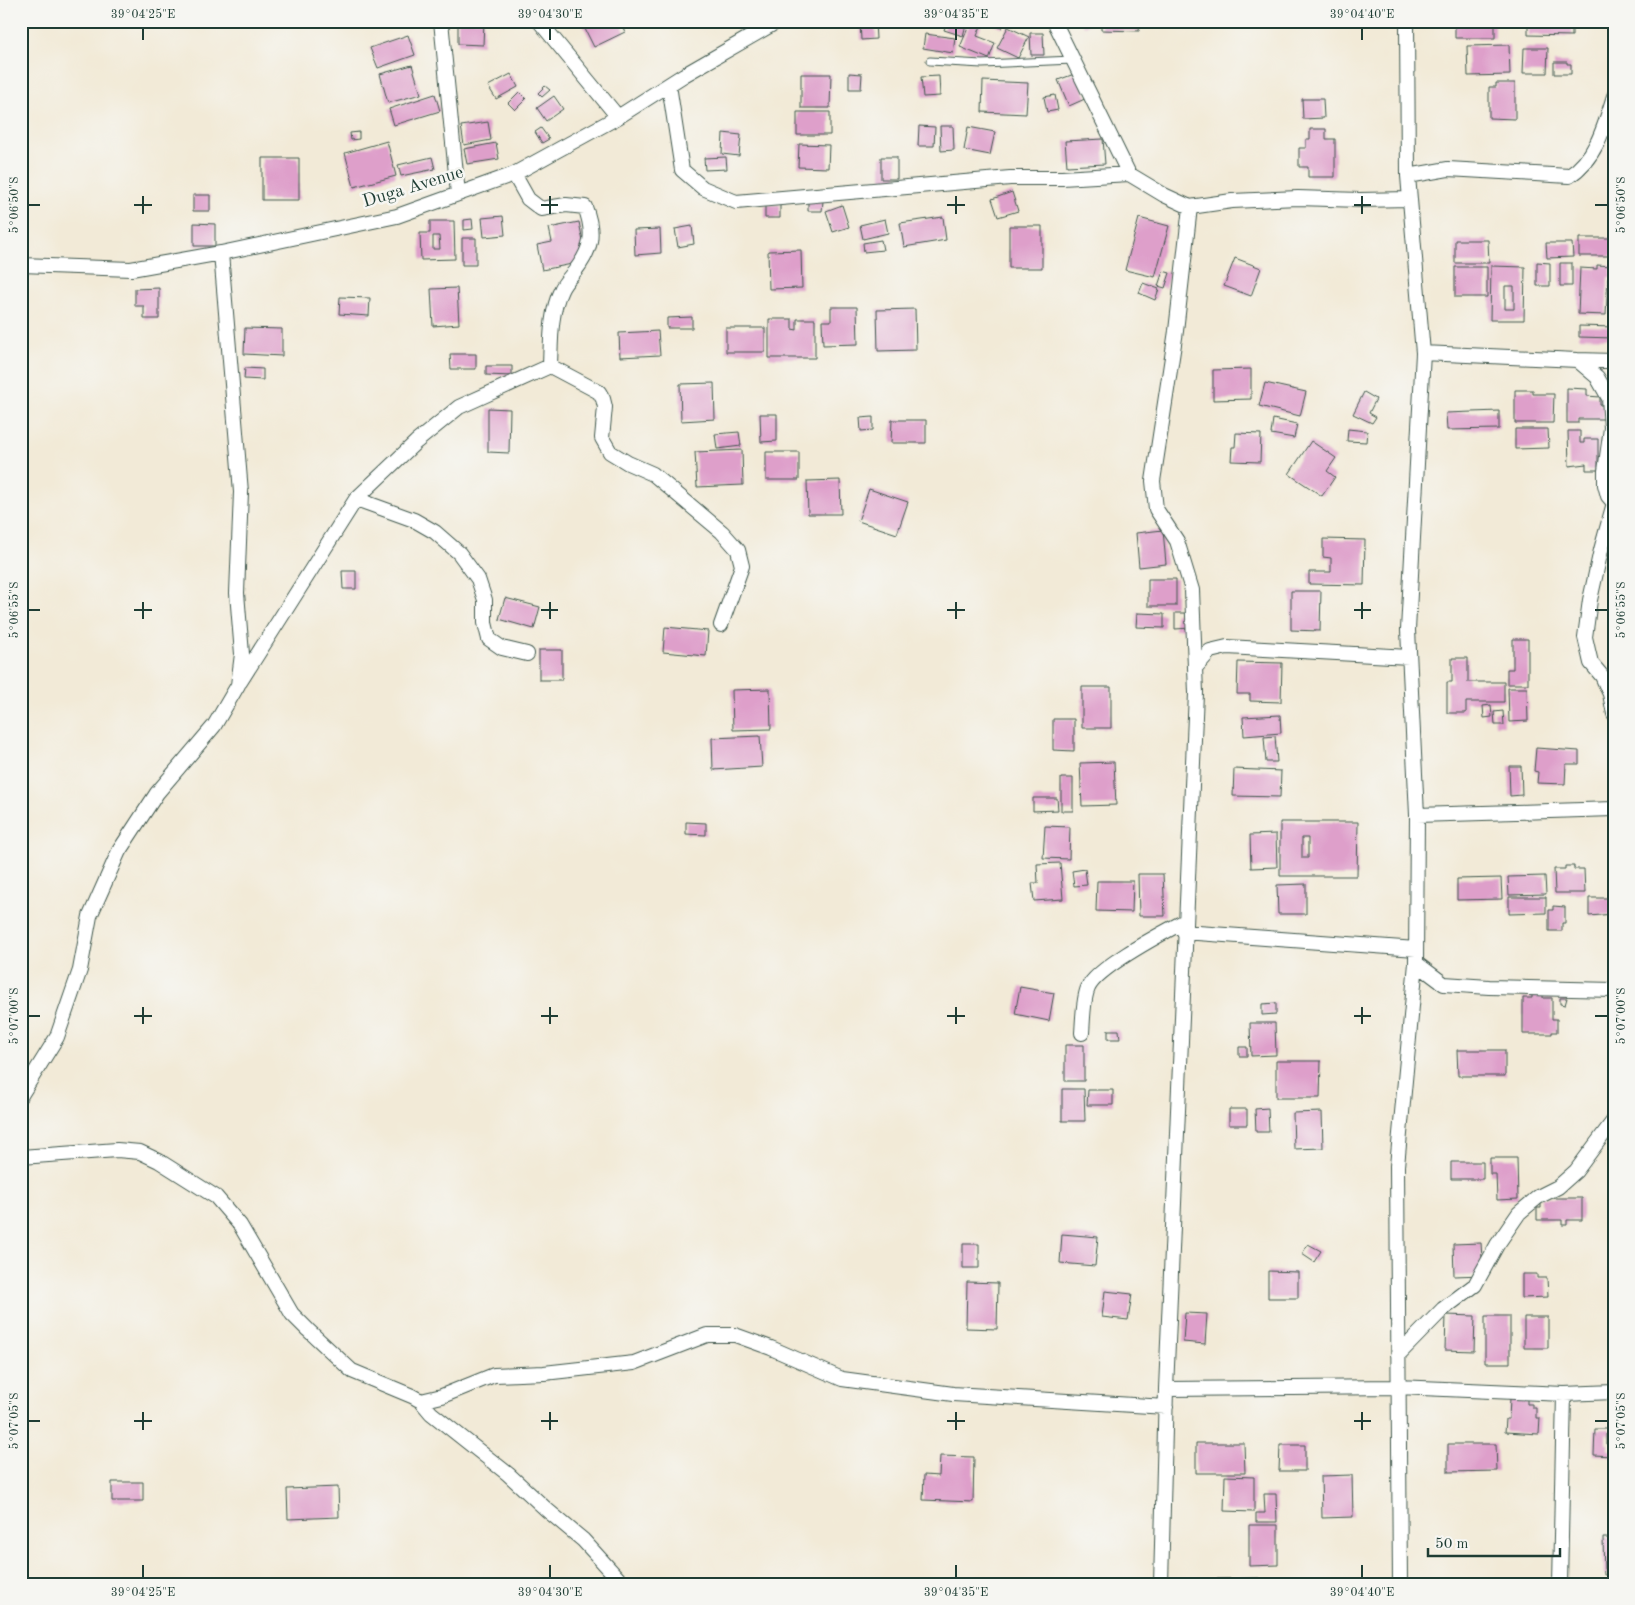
<svg xmlns="http://www.w3.org/2000/svg" width="1635" height="1605" viewBox="0 0 1635 1605" font-family="'Old Standard TT',serif">
<rect width="100%" height="100%" fill="#f6f6f2"/>
<filter id="ink" filterUnits="userSpaceOnUse"><feTurbulence type="fractalNoise" baseFrequency=".02" numOctaves="2"/><feDisplacementMap in="SourceGraphic" scale="10" xChannelSelector="R" yChannelSelector="G"/><feConvolveMatrix kernelMatrix="1 2 1 2 8 2 1 2 1" color-interpolation-filters="sRGB"/></filter>
<filter id="wash" filterUnits="userSpaceOnUse"><feTurbulence type="fractalNoise" baseFrequency=".0096" numOctaves="4" result="noise"/><feDisplacementMap in="SourceGraphic" scale="20" xChannelSelector="R" yChannelSelector="G"/><feGaussianBlur stdDeviation="1.12" result="paint"/><feColorMatrix in="noise" values="0 0 0 0 0 0 0 0 0 0 0 0 0 0 0 0 0 1.4 0 .05"/><feComposite in="paint" operator="in"/></filter>
<g filter="url(#wash)">
<rect width="100%" height="100%" fill="#f2ead7"/>
<g id="blocks">
<path fill="#de9fca" fill-rule="evenodd" d="M458 21H484L483 45 458 44Z
M586 21H620L625 32 594 47 582 23Z
M860 21H875L876 39 861 40Z
M947 21H967L963 36 944 30Z
M971 21H983L977 36 995 43 989 59 960 47Z
M986 21H1004L1002 28Z
M1081 21H1097V22L1083 26Z
M1101 21H1140L1139 31 1101 30Z
M1455 21H1495V38H1455Z
M1528 21H1572V36L1528 35Z
M1008 27 1029 37 1018 58 997 48Z
M1030 33H1043L1044 55H1031Z
M925 34 955 38 953 53 923 48Z
M408 35 415 55 378 68 370 48Z
M1509 45 1510 75 1468 76 1467 46Z
M1524 48H1548L1547 73H1523Z
M1554 62H1567V64H1571V74H1554Z
M412 65 421 94 388 103 380 74Z
M849 73 862 74 861 89H849Z
M1077 73 1087 98 1069 106 1058 80Z
M511 74 518 87 496 99 488 86Z
M801 74H831L830 108H801Z
M939 76 940 96 923 97 921 77Z
M983 81 1028 83 1026 114 982 112Z
M1496 83H1515V119L1489 118V87H1496Z
M545 86 550 90 542 97 538 93Z
M519 92 526 99 515 110 508 103Z
M435 94 440 111 394 125 389 109Z
M1055 95 1058 110 1047 112 1044 97Z
M554 96 563 109 546 121 537 108Z
M1302 99H1323L1324 118 1303 119Z
M797 112H830V135H797Z
M488 122 491 140 464 145 461 126Z
M919 126 935 127 934 146H918Z
M940 126H953L954 150 941 151Z
M968 127 995 132 990 155 964 150Z
M541 128 549 139 542 143 535 132Z
M1310 129H1326V139H1335V177H1308V167H1299V148H1306V139H1310Z
M359 132V139L351 140 350 133Z
M723 133 741 135 739 156 722 154Z
M1103 139 1105 164 1067 166 1065 141Z
M387 141 396 176 354 187 345 153Z
M496 143 499 159 467 164 464 149Z
M799 144 829 145 828 168 798 167Z
M432 157 435 169 401 176 398 165Z
M726 157 727 169 705 170 704 158Z
M881 157H897V179H881Z
M262 158H299V200H262Z
M1012 192 1018 211 998 217 992 199Z
M193 195H210V211H193Z
M808 200 823 201 822 211H808Z
M765 205H780V218H765Z
M842 205 849 227 833 232 826 211Z
M503 216 505 235 484 237 482 218Z
M943 217 946 240 904 247 900 223Z
M1139 218 1169 226 1155 277 1125 270Z
M472 219 473 229 464 230V220Z
M885 219 888 233 863 239 860 225Z
M430 221H454L455 259 421 260 420 233H430ZM433 236H439L440 249H433Z
M579 222 587 261 542 270 537 245 552 242 549 228Z
M194 223 215 224V246H194Z
M692 226 694 244 678 247 675 229Z
M1009 226H1042V268H1009Z
M660 229 661 253 635 255 634 230Z
M462 238H476V265H462Z
M1579 238H1612V256H1579Z
M881 240 883 250 864 252 863 243Z
M1455 240H1488L1489 263H1455Z
M1546 243H1572L1573 257 1547 258Z
M801 250 802 288 769 289 768 251Z
M1235 258 1261 268 1251 296 1224 286Z
M1537 262 1550 263V286H1537Z
M1560 263H1572V286H1560Z
M1597 265 1612 266 1611 277H1608L1606 315 1578 314 1580 268 1597 269Z
M1491 266 1525 267 1524 320H1490ZM1505 286H1514V309H1505Z
M1455 267H1487V297H1455Z
M1163 271 1170 273 1165 288 1158 286Z
M1143 283 1159 289 1155 300 1139 293Z
M159 288V319H144V306H135V289Z
M457 288 459 324 433 326 431 289Z
M340 297 370 298 369 316 339 314Z
M831 307H857L858 344 823 345 822 321H831Z
M915 309 916 350 878 351 877 310Z
M692 317V328H667V318Z
M769 319H792V329L797 330V319H815V358H769Z
M1579 326 1614 327V338L1579 337Z
M245 328 282 329V356L244 354Z
M726 328H765V352H726Z
M658 331 660 355 620 357 619 333Z
M450 354H476V369H451Z
M486 366H512V376L486 375Z
M245 368 263 369V380L244 379Z
M1251 369V399L1213 400V370Z
M714 383 715 419 681 421 680 384Z
M1265 383 1306 392 1300 416 1259 406Z
M1567 388 1587 389V396L1600 397V405H1604V419H1578V423H1567Z
M1515 390H1533V394H1554L1553 423H1515Z
M1364 392 1376 399 1369 413 1376 417 1372 423 1353 414Z
M488 408 510 409 509 453 488 452Z
M1499 411V429L1447 430 1446 413Z
M760 414H777V441L761 442Z
M873 417V430L861 431 860 418Z
M1273 419 1297 424 1294 438 1271 434Z
M892 420H926V443H891Z
M1348 429 1367 431 1366 442 1347 441Z
M1515 429H1548L1549 448 1515 449Z
M1568 431H1580V443H1584V439H1598V470H1586V464L1569 466Z
M739 432 741 446 717 449 715 434Z
M1236 433 1261 434 1260 462 1231 461 1232 447H1235Z
M1311 441 1336 458 1327 471 1335 477 1322 496 1289 474Z
M742 450 743 485 697 487 695 452Z
M766 452H799V480H766Z
M840 480 841 514H808L807 481Z
M869 489 908 502 897 534 858 521Z
M1163 530 1166 564 1139 567 1136 533Z
M1323 539 1365 540 1364 585 1309 584V572H1331V558L1323 557Z
M342 571H356V589H343Z
M1148 579H1176V606H1148Z
M1291 591H1321L1320 631 1291 630Z
M505 598 540 607 534 629 499 619Z
M1137 613 1164 614V628L1136 627Z
M1175 613H1190L1191 628 1175 629Z
M665 627 708 631 706 656 663 652Z
M1513 639H1528V684H1507V669H1513Z
M539 650H562V680H539Z
M1452 658H1468V682H1504V702H1466V713H1447V682H1452Z
M1238 662 1282 663 1281 702 1250 701V694H1237Z
M1082 687H1111V728H1082Z
M1508 688H1527L1528 721 1509 722Z
M770 689 771 729 733 730 732 690Z
M1491 705 1492 717 1484 718 1483 706Z
M1503 711 1504 725H1495L1494 712Z
M1280 715 1281 733 1244 736 1243 717Z
M1053 719H1074V751L1053 750Z
M760 736 762 767 713 770 712 738Z
M1275 736 1277 762H1266L1264 737Z
M1536 748 1579 751V764H1566L1565 784 1537 783 1538 772 1534 771Z
M1114 762 1116 805 1082 806 1080 763Z
M1509 766H1521L1522 795 1510 796Z
M1234 769 1281 771 1280 797 1233 796Z
M1061 778H1073V811H1061Z
M1033 798H1057L1058 810 1033 811Z
M686 822 706 823V835L686 834Z
M1280 822H1358L1357 876H1280ZM1302 838H1308V858H1302Z
M1045 826 1070 827 1069 859 1043 858Z
M1276 834 1277 867 1251 868 1250 835Z
M1060 863 1063 899 1034 901 1032 883H1038L1037 864Z
M1565 866H1574V869H1584L1585 893H1555L1554 869H1565Z
M1085 869 1087 885 1074 886 1072 871Z
M1138 874H1163L1165 916H1139Z
M1545 876 1546 894 1509 895 1508 877Z
M1501 878 1502 899 1457 900V879Z
M1097 881H1133L1132 912 1096 911Z
M1306 884V914H1278L1277 885Z
M1509 897H1546V913L1509 914Z
M1589 898H1610V901H1614V914L1589 916Z
M1553 906 1565 907V923H1562V931H1549V910H1553Z
M1020 987 1054 993 1049 1021 1015 1014Z
M1532 994H1543V998H1552V1019H1557V1032H1552V1034H1523V998H1532Z
M1560 998H1567L1565 1005 1560 1004Z
M1276 1003V1014L1262 1015V1004Z
M1250 1023H1275L1276 1055 1251 1056Z
M1108 1030H1119L1120 1039H1108Z
M1065 1045H1084V1081H1065Z
M1239 1047H1247V1056H1239Z
M1457 1050H1505V1076H1458Z
M1276 1061H1321L1320 1098H1276Z
M1062 1089H1084L1085 1121H1062Z
M1088 1090H1113V1105H1087Z
M1268 1108 1269 1132H1256L1255 1109Z
M1229 1109H1247V1125H1229Z
M1322 1112 1323 1148 1294 1149 1293 1113Z
M1490 1158H1517L1518 1199 1497 1200 1496 1174H1490Z
M1451 1162H1483V1179H1451Z
M1541 1198H1582V1220H1567V1225H1562V1220H1537V1208H1541Z
M1062 1234 1098 1237 1095 1266 1060 1263Z
M1481 1243 1483 1275 1454 1276 1453 1244Z
M963 1244H979V1268H963Z
M1308 1244 1321 1251 1314 1262 1302 1254Z
M1268 1271 1298 1272V1298H1268Z
M1522 1274H1537V1278H1547L1548 1297 1522 1298Z
M967 1282 998 1283 997 1329 966 1328Z
M1105 1291 1132 1294 1128 1320 1102 1317Z
M1185 1313 1207 1314 1205 1344 1183 1342Z
M1446 1315 1475 1316 1474 1351 1445 1350Z
M1485 1316H1510V1363H1485Z
M1524 1317H1548V1348H1524Z
M1510 1398H1527V1404H1532V1408H1536V1418H1540L1539 1434 1505 1432 1506 1419H1509Z
M1595 1429H1610V1435L1606 1434V1444H1608V1450H1612V1456L1594 1455Z
M1196 1443H1244L1245 1473H1196Z
M1448 1444H1496L1497 1471 1448 1472Z
M1280 1445H1305V1471H1279Z
M940 1456 974 1457 973 1502 923 1500 924 1475 939 1476Z
M1352 1475 1353 1517 1322 1518 1321 1476Z
M1225 1476 1254 1477V1512L1224 1511Z
M112 1482H143V1501H112Z
M338 1487 339 1517 288 1519 287 1489Z
M1264 1494H1276L1277 1522H1256V1513H1265Z
M1249 1525H1278V1565L1249 1566Z
M1603 1538H1614V1574L1604 1575Z
M1259 1578V1584H1216L1215 1579Z"/>
</g>
</g>
<g filter="url(#ink)">
<use href="#blocks" fill-opacity="0" stroke="#3f574c" stroke-width="1"/>
<g fill="none" stroke-linecap="round" stroke-linejoin="round">
<g stroke="#3f574c" stroke-width="9">
<path id="lane" d="M930 61 982 64 1073 60"/>
</g>
<g stroke="#3f574c" stroke-width="16">
<path id="street" d="M441 21 458 194
M539 21 618 117
M1054 21 1129 174 1164 195 1190 207 1232 201 1298 198 1360 200 1409 199
M669 85 682 170 703 188 736 202 1010 178H1062L1129 174
M514 174 528 199 541 209 566 205 585 207C595 233 592 249 575 271 570 277 564 283 561 290 550 313 551 341 550 366L599 392 603 399 605 407 602 438 610 452 628 463 653 474 722 532 738 550 742 566 721 625
M1408 176 1448 169 1569 176C1596 159 1605 125 1614 96
M21 265 131 269 221 253 397 216 514 174 618 117 684 75 778 21
M1423 353 1577 360 1597 377 1609 398 1611 428 1605 471V485L1608 496 1614 503 1601 550 1590 600 1585 637 1591 663 1602 676 1610 694 1614 714
M1577 360 1614 361
M356 499 414 520 435 532 459 553 478 579 485 600V623L489 639 502 648 527 654
M1195 668 1210 651 1227 647 1409 657
M240 682 356 499 416 442 459 407 550 366
M1417 815 1614 809
M1184 932 1416 949
M1416 963 1444 984 1489 987 1614 990
M1082 1033C1083 1021 1083 999 1088 988 1097 967 1163 933 1185 921
M21 1095 57 1037 80 970 90 916 119 851 157 793 214 726 238 685 242 654 237 593 241 492 221 253
M21 1157 117 1150 140 1152 159 1161 216 1197 240 1225 292 1314 308 1330 352 1371 412 1396 421 1401 431 1413 508 1474 547 1510 583 1540 623 1584
M1398 1355 1443 1309 1475 1285 1497 1245 1519 1213 1538 1197 1558 1187 1576 1171 1614 1120
M1166 1389 1398 1387 1564 1394 1614 1392
M421 1401 442 1396 494 1375 544 1373 634 1363 707 1335H735L771 1348 842 1379 953 1394 1166 1407
M1161 1584 1166 1389 1196 693 1192 590 1177 541 1156 509 1153 481 1176 331 1190 207
M1400 1584 1397 1166 1416 963 1417 815 1408 630 1423 353 1408 176 1407 21
M1560 1584 1564 1394"/>
</g>
<use href="#lane" stroke="#fff" stroke-width="7"/>
<use href="#street" stroke="#fff" stroke-width="14"/>
</g>
</g>
<path fill="none" stroke="#1f3d34" stroke-width="2" d="M143 28V40M550 28V40M956 28V40M1362 28V40M143 196V214M550 196V214M956 196V214M1362 196V214M28 205H40M134 205H152M541 205H558M947 205H965M1354 205H1371M1595 205H1608M143 602V619M550 602V619M956 602V619M1362 602V619M28 610H40M134 610H152M541 610H558M947 610H965M1354 610H1371M1595 610H1608M143 1007V1024M550 1007V1024M956 1007V1024M1362 1007V1024M28 1016H40M134 1016H152M541 1016H558M947 1016H965M1354 1016H1371M1595 1016H1608M143 1412V1430M550 1412V1430M956 1412V1430M1362 1412V1430M28 1421H40M134 1421H152M541 1421H558M947 1421H965M1354 1421H1371M1595 1421H1608M143 1565V1578M550 1565V1578M956 1565V1578M1362 1565V1578"/>
<g text-anchor="middle" dominant-baseline="central" stroke-width="5" stroke-linejoin="round" paint-order="stroke">
<g font-size="18" fill="#1f3d34" stroke="#f6f6f2">
<text transform="translate(413 187) rotate(-17)">Duga Avenue</text>
</g>
</g>
<rect width="1635" height="1605" fill="none" stroke="#f6f6f2" stroke-width="55"/>
<path d="M1428 1548v8h132v-8" fill="none" stroke="#1f3d34" stroke-width="2.5"/>
<text x="1435" y="1548" font-size="15" fill="#1f3d34" stroke="#f6f6f2" stroke-width="4" paint-order="stroke">50 m</text>
<rect x="28" y="28" width="1580" height="1550" fill="none" stroke="#1f3d34" stroke-width="2"/>
<g font-size="12" text-anchor="middle" fill="#1f3d34">
<text x="143" y="18">39°04'25"E</text>
<text x="550" y="18">39°04'30"E</text>
<text x="956" y="18">39°04'35"E</text>
<text x="1362" y="18">39°04'40"E</text>
<text transform="translate(14 205) rotate(-90)" y="4">5°06'50"S</text>
<text transform="translate(1621 205) rotate(-90)" y="4">5°06'50"S</text>
<text transform="translate(14 610) rotate(-90)" y="4">5°06'55"S</text>
<text transform="translate(1621 610) rotate(-90)" y="4">5°06'55"S</text>
<text transform="translate(14 1016) rotate(-90)" y="4">5°07'00"S</text>
<text transform="translate(1621 1016) rotate(-90)" y="4">5°07'00"S</text>
<text transform="translate(14 1421) rotate(-90)" y="4">5°07'05"S</text>
<text transform="translate(1621 1421) rotate(-90)" y="4">5°07'05"S</text>
<text x="143" y="1596">39°04'25"E</text>
<text x="550" y="1596">39°04'30"E</text>
<text x="956" y="1596">39°04'35"E</text>
<text x="1362" y="1596">39°04'40"E</text>
</g>
</svg>
